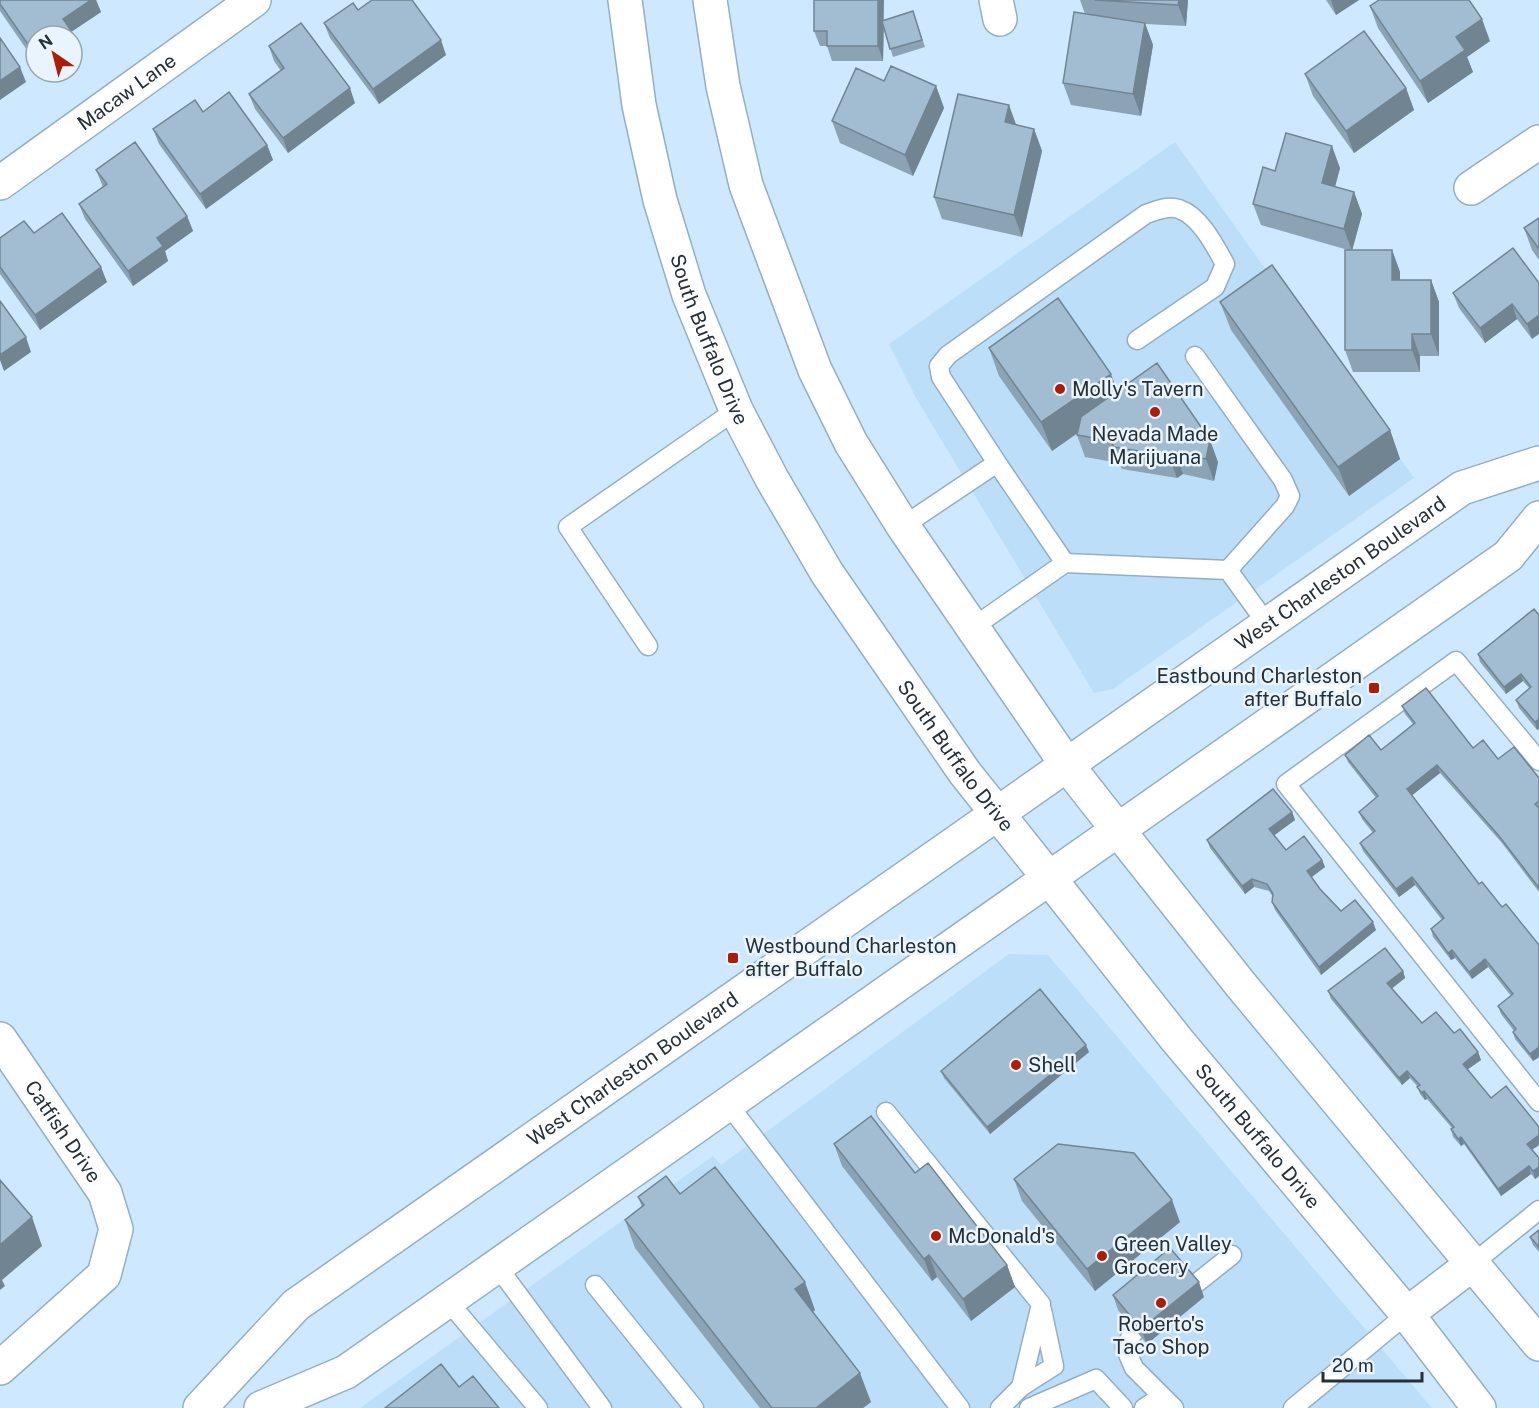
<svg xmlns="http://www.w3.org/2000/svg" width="1539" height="1408" viewBox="0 0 1539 1408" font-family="'Public Sans',sans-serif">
<rect width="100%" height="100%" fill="#cee9ff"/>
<path fill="#bcdef8" d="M1175 142 1414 478 1113 689 1094 693 916 398 889 344Z
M1009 954 1048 955 1432 1408H360L713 1156 721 1165Z"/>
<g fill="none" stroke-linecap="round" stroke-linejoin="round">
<g stroke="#94aec3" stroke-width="21">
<path id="service" d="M1195 356 1283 480 1290 496 1285 506 1228 570
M997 463 941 377 939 366 948 355 1146 214C1156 211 1168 205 1179 209 1200 216 1215 246 1225 264L1215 287 1137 340
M903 526 997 463 1065 563
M972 628 1065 563 1228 570 1267 624
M648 646 568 527 736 410
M1539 761 1456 661 1286 784 1539 1102
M728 1104 960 1408
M886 1112 1041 1304 1021 1387 1000 1408
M1471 1265 1539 1210
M497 1266 602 1408
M595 1285 694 1408
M1179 1297 1232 1255
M448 1301 538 1408
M1155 1316 1133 1333 1125 1347 1134 1368 1162 1396
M1021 1387 1054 1366 1042 1310
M1029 1408 1096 1379 1123 1408
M1144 1408 1162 1396 1174 1408
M1293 1408 1407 1314"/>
</g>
<g stroke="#94aec3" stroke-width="36">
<g id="minor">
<path d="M996 0 1000 19"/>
<path id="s1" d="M0 183 254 0"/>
<path d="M1471 188 1539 142"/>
<path id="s2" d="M0 1039 105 1193 116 1229 104 1275 0 1368"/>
</g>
</g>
<g stroke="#94aec3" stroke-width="36">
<g id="secondary">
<path d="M1118 830 1241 985 1539 1344"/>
<path id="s3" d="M1049 878 1177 1040 1407 1314 1479 1408"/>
<path d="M1407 1314 1471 1265"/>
</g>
</g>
<g stroke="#94aec3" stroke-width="36">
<g id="primary">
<path id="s4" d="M625 0 639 105 660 200 689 295 736 410 772 479 827 573 965 773 1049 878"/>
<path d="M710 0 723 86 746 185 815 370 851 443 903 526 1067 765 1118 830"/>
<path id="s5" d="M200 1408 296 1305 1462 488 1539 463"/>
<path d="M261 1408 346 1372 1508 556 1539 518"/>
</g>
</g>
<use href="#service" stroke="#fff" stroke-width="18"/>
<use href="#minor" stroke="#fff" stroke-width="33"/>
<use href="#secondary" stroke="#fff" stroke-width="33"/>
<use href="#primary" stroke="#fff" stroke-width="33"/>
</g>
<path fill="#8ba3b4" d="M0 0H96L101 12 71 32 75 44 36 36V63L0 11Z
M1080 0H1188L1186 26 1145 24 1153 45 1141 116 1071 105 1063 83 1085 14Z
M1326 0H1359L1336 15Z
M1370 6 1490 41 1467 57 1473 72 1428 103 1378 28Z
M358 10 446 55 379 104 330 38 324 23Z
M913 11 925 47 893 57 884 27 883 61H832L827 46H820L814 31 884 20Z
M269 46 355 103 288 153 255 109 249 94 281 71 274 61Z
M1305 74 1406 88 1414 110 1354 153 1313 96Z
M884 81 936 86 944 108 913 176 840 143 832 121Z
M203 112 267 145 273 160 206 209 159 144 153 129Z
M1016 125 1034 129 1042 151 1022 237 942 219 934 197Z
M1340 168 1335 187 1354 192 1362 214 1352 250H1392L1400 272V280H1431L1439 302V356H1420V372H1353L1345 350 1348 250 1261 225 1253 204 1275 171Z
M96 170 187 216 193 231 165 251 168 261 133 286 85 219 79 204 103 187Z
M1539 218V260L1532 250 1524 228Z
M34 233 107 282 40 330 0 274V238Z
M1539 283 1532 339 1517 319 1485 343 1459 308 1453 293Z
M1220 302 1390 430 1400 459 1349 496 1231 330Z
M989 348 1117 391 1218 462 1214 481 1183 474 1177 478 1122 469 1119 463 1085 457 1077 435 1078 433 1052 451 999 376Z
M1534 609 1537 730 1519 708 1516 700 1530 689 1523 681 1506 694 1480 662 1478 654Z
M1402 706 1473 748 1539 778V892L1502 843 1440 773 1412 795 1479 884 1502 907 1539 945V1057L1533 1061 1515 1039 1513 1032 1514 1031 1501 1014 1498 1006 1511 996 1488 967 1472 979 1455 958 1451 960 1433 937 1431 929 1442 920 1415 885 1399 897 1363 851 1360 843 1373 833 1362 819 1359 812 1376 798 1348 762 1345 755 1381 750 1413 724 1405 714Z
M1292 812 1295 820 1274 835 1286 850 1322 860 1325 867 1312 877 1320 889 1341 911 1376 930 1321 975 1275 910 1272 902 1273 897 1269 891 1254 887 1245 894 1210 848 1207 840Z
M1403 971 1405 978 1392 988 1422 1023 1454 1033 1478 1052 1481 1060 1467 1070 1491 1098 1539 1127V1145L1532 1150 1539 1158V1176L1535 1179 1531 1174 1501 1196 1464 1144 1461 1146 1453 1137 1451 1129 1452 1128 1427 1099 1425 1100 1420 1094 1417 1086 1410 1078 1402 1085 1331 999 1328 991Z
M1089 1052 990 1134 944 1078 941 1071Z
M834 1144 915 1173 1007 1265 1015 1287 971 1321 937 1277 932 1281 842 1166Z
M1014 1179 1180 1222 1095 1291 1022 1201Z
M680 1194 815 1310 813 1312 871 1402 863 1408H760L635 1248 625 1220 642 1207 638 1197Z
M1539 1230V1252L1533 1245 1530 1237Z
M1113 1295 1204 1297 1147 1344 1118 1310Z"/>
<path fill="#718492" d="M91 0H96L101 12 71 32 75 44 72 46V36H59L63 19Z
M878 0H884L883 61 878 46Z
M1179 0H1188L1186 26 1178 5Z
M1331 0H1359L1336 15Z
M1482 19 1490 41 1467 57 1473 72 1428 103 1420 81 1456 37Z
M1145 23 1153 45 1141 116 1133 94Z
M441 40 446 55 379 104 373 89Z
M20 67 26 82 0 100V81Z
M936 86 944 108 913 176 905 155Z
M350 88 355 103 288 153 283 138Z
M1406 88 1414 110 1354 153 1346 131Z
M1009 105 1017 127 1005 122Z
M1034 129 1042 151 1022 237 1014 215Z
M267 145 273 160 206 209 200 194Z
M1332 146 1340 168 1330 205 1322 183Z
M1354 192 1362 214 1352 251 1344 229Z
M187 216 193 231 165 251 168 261 133 286 128 271 157 238Z
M1392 250 1400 272V302L1392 280Z
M101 267 107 282 40 330 35 315Z
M1431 280 1439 302V356L1431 334Z
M1512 304 1517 319 1485 343 1480 328Z
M1539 315V334L1532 339 1527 324Z
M1412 334 1420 356V372L1412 350Z
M26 337 31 352 4 371 0 360V355Z
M1111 374 1121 402 1052 451 1041 422Z
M1390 430 1400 459 1349 496 1338 467Z
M1210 440 1218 462 1214 481 1206 459Z
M1175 452 1183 474 1177 478 1169 456Z
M1521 674 1523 681 1506 694 1504 687Z
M1539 719V729L1537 730 1535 722Z
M1437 765 1440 773 1410 797 1407 789Z
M1292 812 1295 820 1272 837 1269 829Z
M1322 860 1325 867 1310 878 1307 871Z
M1412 877 1415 885 1399 897 1396 889Z
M1252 879 1254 887 1245 894 1242 886Z
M1373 922 1376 930 1321 975 1319 967Z
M1452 950 1455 958 1451 960 1448 953Z
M1485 959 1488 967 1472 979 1469 972Z
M1403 971 1405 978 1390 990 1387 983Z
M1086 1045 1089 1052 990 1134 987 1127Z
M1539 1047V1057L1533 1061 1530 1054Z
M1478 1052 1481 1060 1465 1071 1463 1064Z
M1407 1071 1410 1078 1402 1085 1399 1078Z
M1424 1091 1427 1099 1425 1100 1422 1093Z
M1539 1135V1145L1530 1151 1527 1144Z
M1461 1137 1464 1144 1461 1146 1458 1139Z
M1529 1166 1531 1174 1501 1196 1498 1189Z
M1539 1167V1176L1535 1179 1533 1171Z
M1172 1200 1180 1222 1095 1291 1087 1269Z
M32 1217 42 1246 2 1280 5 1286 0 1290V1245Z
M929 1255 937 1277 932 1281 924 1259Z
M1007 1265 1015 1287 971 1321 963 1299Z
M805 1282 815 1310 805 1317 795 1289Z
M1199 1282 1204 1297 1147 1344 1141 1329Z
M860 1373 871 1402 863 1408H816Z"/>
<path fill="#a2bdd1" stroke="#718492" stroke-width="1.5" d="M0 0H91L63 19 70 29 59 36H36V52L34 53 0 4Z
M372 0H412L441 40 373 89 324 23 353 3 358 10Z
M814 0H878V46H827V31H814Z
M1095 0H1179L1178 5Z
M1379 0H1469L1482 19 1456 37 1465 50 1420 81 1370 6Z
M913 11 922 40 890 49 882 21Z
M1074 12 1145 23 1133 94 1063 83Z
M301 23 350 88 283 138 249 94 284 68 269 46Z
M1364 31 1406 88 1346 131 1305 74Z
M0 38 20 67 0 81Z
M891 66 936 86 905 155 832 121 856 68 884 81Z
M229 92 267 145 200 194 153 129 195 100 203 112Z
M958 94 1009 105 1005 122 1034 129 1014 215 934 197Z
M1286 133 1332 146 1322 183 1354 192 1344 229 1253 204 1263 167 1275 171Z
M135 142 187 216 157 238 163 246 128 271 79 204 107 184 96 170Z
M62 213 101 267 35 315 0 267V238L24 221 34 233Z
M1539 218V249L1524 228Z
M1513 248 1539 283V315L1527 324 1512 304 1480 328 1453 293Z
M1345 250H1392V280H1431V334H1412V350H1345Z
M1272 265 1390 430 1338 467 1220 302Z
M1058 298 1111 374 1041 422 989 348Z
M0 301 26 337 0 355Z
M1157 363 1210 440 1206 459 1175 452 1169 456 1114 447 1111 441 1077 435 1081 417Z
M1534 609 1539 615V719L1535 722 1516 700 1531 687 1521 674 1504 687 1478 654Z
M1426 688 1473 748 1483 740 1498 759 1514 747 1539 778V801L1535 804 1539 808V888L1499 836 1437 765 1407 789 1479 884 1482 882 1502 907 1506 904 1539 945V1047L1530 1054 1513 1032 1516 1029 1498 1006 1513 994 1485 959 1469 972 1452 950 1448 953 1431 929 1444 918 1412 877 1396 889 1360 843 1375 831 1359 812 1378 796 1345 755 1369 735 1381 750 1415 723 1402 706Z
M1273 789 1292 812 1269 829 1286 850 1304 836 1322 860 1307 871 1320 889 1341 911 1355 900 1373 922 1319 967 1272 902 1273 894 1267 884 1252 879 1242 886 1207 840Z
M1385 948 1403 971 1387 983 1422 1023 1436 1012 1454 1033 1460 1029 1478 1052 1463 1064 1491 1098 1506 1086 1539 1127V1135L1527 1144 1539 1158V1167L1533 1171 1529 1166 1498 1189 1461 1137 1458 1139 1451 1129 1454 1127 1424 1091 1422 1093 1417 1087 1420 1085 1407 1071 1399 1078 1328 991Z
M1040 989 1086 1045 987 1127 941 1071Z
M871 1116 915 1173 928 1163 1007 1265 963 1299 929 1255 924 1259 834 1144Z
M1058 1144 1134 1153 1172 1200 1087 1269 1014 1179Z
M715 1167 805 1282 795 1289 860 1373 816 1408H772L625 1220 644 1205 638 1197 666 1176 680 1194Z
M0 1180 32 1217 0 1245Z
M1539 1230V1247L1530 1237Z
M1170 1248 1199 1282 1141 1329 1113 1295Z
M441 1364 459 1387 473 1376 499 1408H385Z"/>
<g fill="#ac1d06" stroke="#e9f4fd" stroke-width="2">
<circle cx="1060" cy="389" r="6"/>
<circle cx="1155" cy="412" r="6"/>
<rect x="1368" y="682" width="12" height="12" rx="3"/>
<rect x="727" y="952" width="12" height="12" rx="3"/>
<circle cx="1016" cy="1065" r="6"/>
<circle cx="936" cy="1236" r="6"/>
<circle cx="1102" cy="1256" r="6"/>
<circle cx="1161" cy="1303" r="6"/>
</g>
<g text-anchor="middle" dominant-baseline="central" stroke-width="5" stroke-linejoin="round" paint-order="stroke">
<g font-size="20" fill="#242f37" stroke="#e9f4fd">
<text stroke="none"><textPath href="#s1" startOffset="156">Macaw Lane</textPath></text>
<text stroke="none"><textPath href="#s4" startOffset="351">South Buffalo Drive</textPath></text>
<text stroke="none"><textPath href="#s5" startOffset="1416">West Charleston Boulevard</textPath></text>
<text stroke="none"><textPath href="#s4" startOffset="837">South Buffalo Drive</textPath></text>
<text stroke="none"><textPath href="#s5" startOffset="552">West Charleston Boulevard</textPath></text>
<text stroke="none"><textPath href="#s2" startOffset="112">Catfish Drive</textPath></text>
<text stroke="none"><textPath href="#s3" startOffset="332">South Buffalo Drive</textPath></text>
</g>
<g font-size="20" fill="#242f37" stroke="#e9f4fd" text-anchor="start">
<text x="1072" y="389">Molly's Tavern</text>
<text x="1155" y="434" text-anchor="middle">Nevada Made<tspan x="1155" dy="23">Marijuana</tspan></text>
<text x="1362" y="676" text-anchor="end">Eastbound Charleston<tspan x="1362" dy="23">after Buffalo</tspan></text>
<text x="745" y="946">Westbound Charleston<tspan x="745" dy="23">after Buffalo</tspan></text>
<text x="1028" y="1065">Shell</text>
<text x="948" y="1236">McDonald's</text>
<text x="1114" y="1244">Green Valley<tspan x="1114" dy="23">Grocery</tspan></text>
<text x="1161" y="1324" text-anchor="middle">Roberto's<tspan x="1161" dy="23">Taco Shop</tspan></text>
</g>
</g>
<g transform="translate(54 54) rotate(325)"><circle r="28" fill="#e9f4fd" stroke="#9aa5ae" stroke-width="1.5"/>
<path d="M0-4.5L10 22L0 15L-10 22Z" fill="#ac1d06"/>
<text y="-9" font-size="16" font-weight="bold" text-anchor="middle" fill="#242f37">N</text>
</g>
<path d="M1323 1372v9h99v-9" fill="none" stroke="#242f37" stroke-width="3"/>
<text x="1332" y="1372" font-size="18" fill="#242f37" stroke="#e9f4fd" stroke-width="4.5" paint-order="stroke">20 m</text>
</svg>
